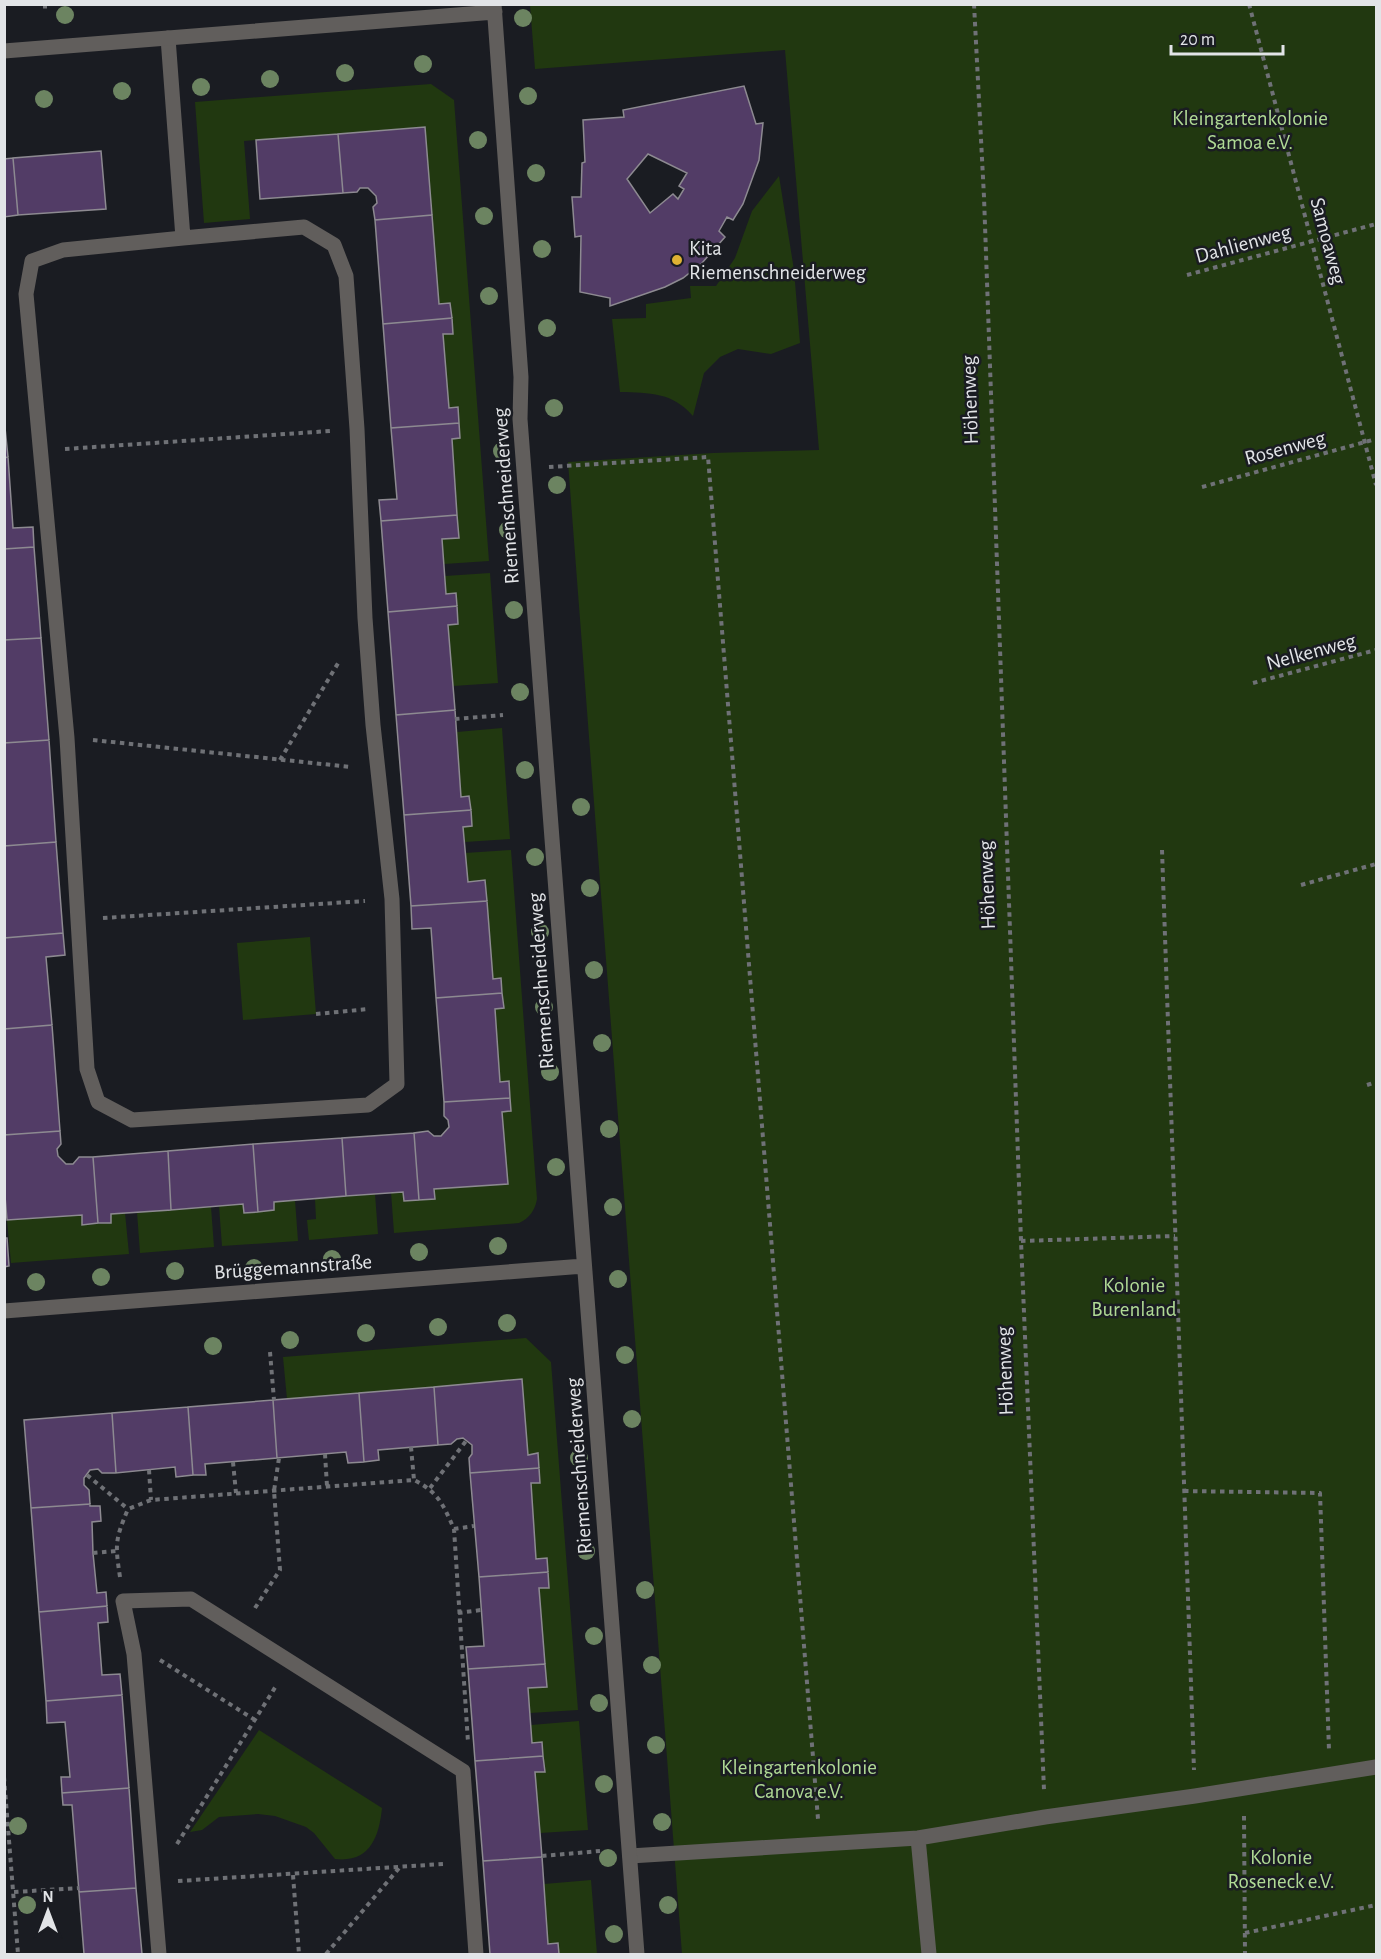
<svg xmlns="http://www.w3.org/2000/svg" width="1381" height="1959" viewBox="0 0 1381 1959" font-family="'Alegreya Sans',sans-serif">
<rect width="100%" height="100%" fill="#1a1c22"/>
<path fill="#213810" d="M530 5H1376V1954H682L568 462 713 453 819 450 785 50 535 69Z
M431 84 454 100 489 561 444 564 442 539 459 537 452 439 460 438 458 407 449 408 443 334 453 333 451 304H439L425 127 244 141 250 219 204 223 195 102Z
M779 176 794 270 800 343 771 354 738 349 720 357 704 373 693 416C672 392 650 393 620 392L612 319 646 318V304L691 298 690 286H716L735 258 752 211Z
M490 573 498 683 453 686 448 625 458 624 456 593 446 594 445 576Z
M502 728 510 839 465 842 463 827 472 826 469 796 461 797 457 732Z
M511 850 537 1199C535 1210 530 1218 519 1223L394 1233 391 1192H403L404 1201 435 1198 434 1189 508 1183 502 1112 511 1111 509 1081 500 1082 495 1009 504 1008 501 979H493L485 881 468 882 465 853Z
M310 937 316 1014 243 1020 237 943Z
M375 1194 378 1234 309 1240 307 1220 316 1219 315 1199Z
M295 1200 298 1241 222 1246 219 1206 243 1204 244 1213 274 1210V1202Z
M211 1207 214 1247 140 1253 137 1212Z
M125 1213 129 1254 11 1263 7 1220 82 1215 83 1225 111 1223V1214Z
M526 1338 551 1362 578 1710 530 1713 528 1688 547 1686 539 1588 549 1587 547 1558 536 1559 531 1483 540 1482 538 1454 528 1455 522 1380 287 1399 283 1357Z
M579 1721 588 1830 540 1833 535 1772 545 1771 542 1742 532 1743 531 1725Z
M259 1730 382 1808C379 1837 370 1863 335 1859L314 1833 306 1827 275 1816 258 1814 219 1817 202 1830 190 1832Z
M591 1880 597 1954H559L558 1944H548L544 1884Z"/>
<path fill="#523c66" stroke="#8d8a91" stroke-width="1.5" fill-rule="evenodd" d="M744 86 756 124 763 123 759 160 743 204 733 220 727 217 719 231 725 237 702 263 683 278 665 287 610 306V298L580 292 581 236 575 237 572 197H581L582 163 585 162 583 120 624 117 623 110ZM648 154 687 173 679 186 684 189 678 199 673 194 650 213 627 179Z
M425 127 432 215 375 220 373 207 377 203 376 196 368 188H360L357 192 343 193 338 134Z
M338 134 343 193 260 199 256 140Z
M101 151 106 209 18 215 13 158Z
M13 158 18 215 4 217V159Z
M432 215 439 304 450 303 452 318 383 324 375 220Z
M452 318 453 334H443L449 408 458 407 459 423 391 428 383 324Z
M4 418 8 457 4 458Z
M459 423 460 438 452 439 457 515 381 521 379 500 397 499 391 428Z
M8 457 13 528 33 527 34 547 4 549V458Z
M457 515 459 538 442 539 446 594 456 593 457 606 388 612 381 521Z
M34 547 41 638 4 640V549Z
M457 606 458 624 448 625 455 710 396 715 388 612Z
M41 638 49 740 4 743V640Z
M455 710 461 797 469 796 471 810 404 815 396 715Z
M49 740 56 842 4 846V743Z
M471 810 472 826 463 827 468 882 485 880 487 901 411 906 404 815Z
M56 842 63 933 4 938V846Z
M487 901 493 979 501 978 502 993 436 998 431 928 412 929 411 906Z
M63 933 65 955 46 957 52 1025 4 1029V938Z
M502 993 504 1008 495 1009 500 1082 509 1081 510 1098 444 1102 436 998Z
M52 1025 60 1131 4 1135V1029Z
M510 1098 511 1111 502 1112 508 1184 434 1189 435 1199 419 1200 414 1133 428 1131 434 1136H441L449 1127 448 1120 444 1116V1102Z
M60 1131 61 1144 57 1149 58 1156 66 1164H73L79 1157H93L98 1223 82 1225V1215L7 1220 4 1184V1135Z
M414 1133 419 1200 404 1201 403 1192 346 1196 342 1138Z
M342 1138 346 1196 274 1202V1210L258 1212 253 1144Z
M253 1144 258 1212 244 1213 243 1204 171 1210 168 1151Z
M168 1151 171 1210 111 1214V1223H98L93 1157Z
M4 1238H7L9 1266 4 1267Z
M522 1379 528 1455 538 1453 539 1468 470 1473 469 1458 472 1454V1445L463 1438 457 1439 451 1444 438 1445 434 1387Z
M434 1387 438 1445 378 1450 379 1460 364 1462 359 1393Z
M359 1393 364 1462 348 1463 346 1452 277 1458 273 1400Z
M273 1400 277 1458 205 1464 206 1475H193L188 1407Z
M188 1407 193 1475 176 1477 175 1467 116 1473 112 1413Z
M112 1413 116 1473H102L98 1469 90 1470 84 1478V1485L89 1490 90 1504 31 1508 24 1420Z
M539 1468 540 1483H531L536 1559 547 1558 548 1572 479 1577 470 1473Z
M90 1504V1506H100L101 1521 92 1522 93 1553 97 1593 106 1592 107 1606 39 1612 31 1508Z
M548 1572 549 1588H539L545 1664 468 1669 466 1647 484 1646 479 1577Z
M107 1606 108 1622 98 1623 102 1675 120 1674 122 1695 46 1701 39 1612Z
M545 1664 547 1687 528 1688 532 1743 542 1742 543 1756 475 1761 468 1669Z
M122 1695 129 1788 62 1793 61 1777H70L65 1722 47 1723 46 1701Z
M543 1756 545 1772H535L542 1857 483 1861 475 1761Z
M129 1788 136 1888 79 1892 72 1805H63L62 1793Z
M542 1857 548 1944 558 1943 559 1954H490L483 1861Z
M136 1888 142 1954H84L79 1892Z"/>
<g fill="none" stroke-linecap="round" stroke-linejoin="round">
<path stroke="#6f7176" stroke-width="4" stroke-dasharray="4.5 4.5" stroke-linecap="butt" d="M45 4V10
M974 4 984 197 1021 1241 1044 1790
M1249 4 1376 485
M1187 275 1376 224
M65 449 330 431
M549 467 708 457 818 1819
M1202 487 1376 439
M1253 683 1376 650
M455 719 503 715
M93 740 351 767
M280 760 340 660
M1162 850 1194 1770
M1301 885 1376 864
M103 918 365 901
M316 1014 369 1009
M1367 1085 1376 1082
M1021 1241 1175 1236
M270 1352 274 1400
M411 1447 414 1480
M325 1454 327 1486
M233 1462 236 1493
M149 1470 151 1500
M87 1475 128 1509
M430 1488 466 1441
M1184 1491 1320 1493 1329 1750
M454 1529 474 1526
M93 1553 116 1551
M120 1577C115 1544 115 1540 128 1509L151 1500 414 1480C438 1492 443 1504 454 1529L468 1742
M255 1608 280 1570 274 1491 279 1458
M458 1613 481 1610
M160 1660 255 1720
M4 1777 18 1954
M1244 1816 1245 1954
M177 1844 276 1686
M542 1856 600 1851
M293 1875 299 1954
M178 1881 443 1864
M14 1892 79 1888
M1245 1933 1376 1905
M326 1954 400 1867"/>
<path stroke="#615e5c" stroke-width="15" d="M168 38 183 238 304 227 334 245 346 276 357 429 365 618 373 725 392 899 397 1084 368 1105 132 1120 98 1102 87 1069 67 738 26 294 32 261 63 250 183 238
M918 1838 929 1954
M630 1856 918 1838 1045 1817 1195 1796 1376 1767
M159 1954 134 1654 123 1601 191 1599 463 1771 476 1954"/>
<path stroke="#615e5c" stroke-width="15" d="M494 4 521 377 520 419 637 1954
M4 51 495 12
M4 1311 584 1266"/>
</g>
<g fill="#6c8461">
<circle cx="65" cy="15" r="9"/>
<circle cx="523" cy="18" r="9"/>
<circle cx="423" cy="64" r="9"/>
<circle cx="345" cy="73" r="9"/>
<circle cx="270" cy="79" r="9"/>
<circle cx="201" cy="87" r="9"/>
<circle cx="122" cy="91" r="9"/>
<circle cx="528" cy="96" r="9"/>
<circle cx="44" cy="99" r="9"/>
<circle cx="478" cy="140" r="9"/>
<circle cx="536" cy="173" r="9"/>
<circle cx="484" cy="216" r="9"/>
<circle cx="542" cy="249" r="9"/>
<circle cx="489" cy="296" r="9"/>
<circle cx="547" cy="328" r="9"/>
<circle cx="554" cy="408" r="9"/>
<circle cx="502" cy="451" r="9"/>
<circle cx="557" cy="485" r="9"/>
<circle cx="508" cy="530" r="9"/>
<circle cx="514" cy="610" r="9"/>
<circle cx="520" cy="692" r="9"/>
<circle cx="525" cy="770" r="9"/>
<circle cx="581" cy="807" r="9"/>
<circle cx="535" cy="857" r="9"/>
<circle cx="590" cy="888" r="9"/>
<circle cx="540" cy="932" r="9"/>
<circle cx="594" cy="970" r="9"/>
<circle cx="544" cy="1007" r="9"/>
<circle cx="602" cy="1043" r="9"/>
<circle cx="550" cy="1072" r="9"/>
<circle cx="609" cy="1129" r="9"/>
<circle cx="556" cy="1167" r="9"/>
<circle cx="613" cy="1207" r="9"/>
<circle cx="498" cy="1246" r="9"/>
<circle cx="419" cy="1252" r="9"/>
<circle cx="332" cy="1259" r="9"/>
<circle cx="254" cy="1268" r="9"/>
<circle cx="175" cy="1271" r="9"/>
<circle cx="101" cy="1277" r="9"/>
<circle cx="618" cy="1279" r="9"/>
<circle cx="36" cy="1282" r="9"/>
<circle cx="507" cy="1323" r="9"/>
<circle cx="438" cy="1327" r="9"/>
<circle cx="366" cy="1333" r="9"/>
<circle cx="290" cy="1340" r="9"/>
<circle cx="213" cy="1346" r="9"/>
<circle cx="625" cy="1355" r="9"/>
<circle cx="632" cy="1419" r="9"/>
<circle cx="579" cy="1458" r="9"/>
<circle cx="586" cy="1551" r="9"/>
<circle cx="645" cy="1590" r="9"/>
<circle cx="594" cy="1636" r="9"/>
<circle cx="652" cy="1665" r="9"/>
<circle cx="599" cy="1703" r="9"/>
<circle cx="656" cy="1745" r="9"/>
<circle cx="604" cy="1784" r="9"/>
<circle cx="662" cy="1822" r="9"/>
<circle cx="18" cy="1826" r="9"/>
<circle cx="608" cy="1858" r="9"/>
<circle cx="27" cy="1905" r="9"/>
<circle cx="668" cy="1905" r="9"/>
<circle cx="614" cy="1934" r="9"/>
</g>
<circle fill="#deb133" stroke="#1a1c22" stroke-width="2" cx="677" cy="260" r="6"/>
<g text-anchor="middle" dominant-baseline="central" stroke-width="5" stroke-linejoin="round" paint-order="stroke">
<g font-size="21" fill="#b0da95" stroke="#1a1c22">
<text x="1250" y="118">Kleingartenkolonie<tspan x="1250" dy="24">Samoa e.V.</tspan></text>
<text x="1134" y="1285">Kolonie<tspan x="1134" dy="24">Burenland</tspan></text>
<text x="799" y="1767">Kleingartenkolonie<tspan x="799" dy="24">Canova e.V.</tspan></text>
<text x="1281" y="1857">Kolonie<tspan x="1281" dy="24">Roseneck e.V.</tspan></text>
</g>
<g font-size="21" fill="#e2e4e7" stroke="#1a1c22">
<text transform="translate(1328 241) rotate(75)">Samoaweg</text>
<text transform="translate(1243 244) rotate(-15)">Dahlienweg</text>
<text transform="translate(970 400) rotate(-92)">Höhenweg</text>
<text transform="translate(1285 448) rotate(-15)">Rosenweg</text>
<text transform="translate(506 496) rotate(-94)">Riemenschneiderweg</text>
<text transform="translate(1311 652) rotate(-15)">Nelkenweg</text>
<text transform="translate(987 885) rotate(-92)">Höhenweg</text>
<text transform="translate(541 981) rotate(-94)">Riemenschneiderweg</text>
<text transform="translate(293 1267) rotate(-4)">Brüggemannstraße</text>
<text transform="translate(1005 1371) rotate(-92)">Höhenweg</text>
<text transform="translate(579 1466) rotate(-94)">Riemenschneiderweg</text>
</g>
<g font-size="21" fill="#e2e4e7" stroke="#1a1c22" text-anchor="start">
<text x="689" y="248">Kita<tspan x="689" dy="24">Riemenschneiderweg</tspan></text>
</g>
</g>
<rect width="1381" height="1959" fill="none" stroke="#e2e4e7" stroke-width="12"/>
<g transform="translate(48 1911)" stroke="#1a1c22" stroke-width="4.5" paint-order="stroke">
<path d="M0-4.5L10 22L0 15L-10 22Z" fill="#e2e4e7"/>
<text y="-9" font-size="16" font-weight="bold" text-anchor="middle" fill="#e2e4e7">N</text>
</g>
<path d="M1171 45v9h112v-9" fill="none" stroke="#e2e4e7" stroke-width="3"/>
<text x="1180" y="45" font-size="18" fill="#e2e4e7" stroke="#1a1c22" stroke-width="4.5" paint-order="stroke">20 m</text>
</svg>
